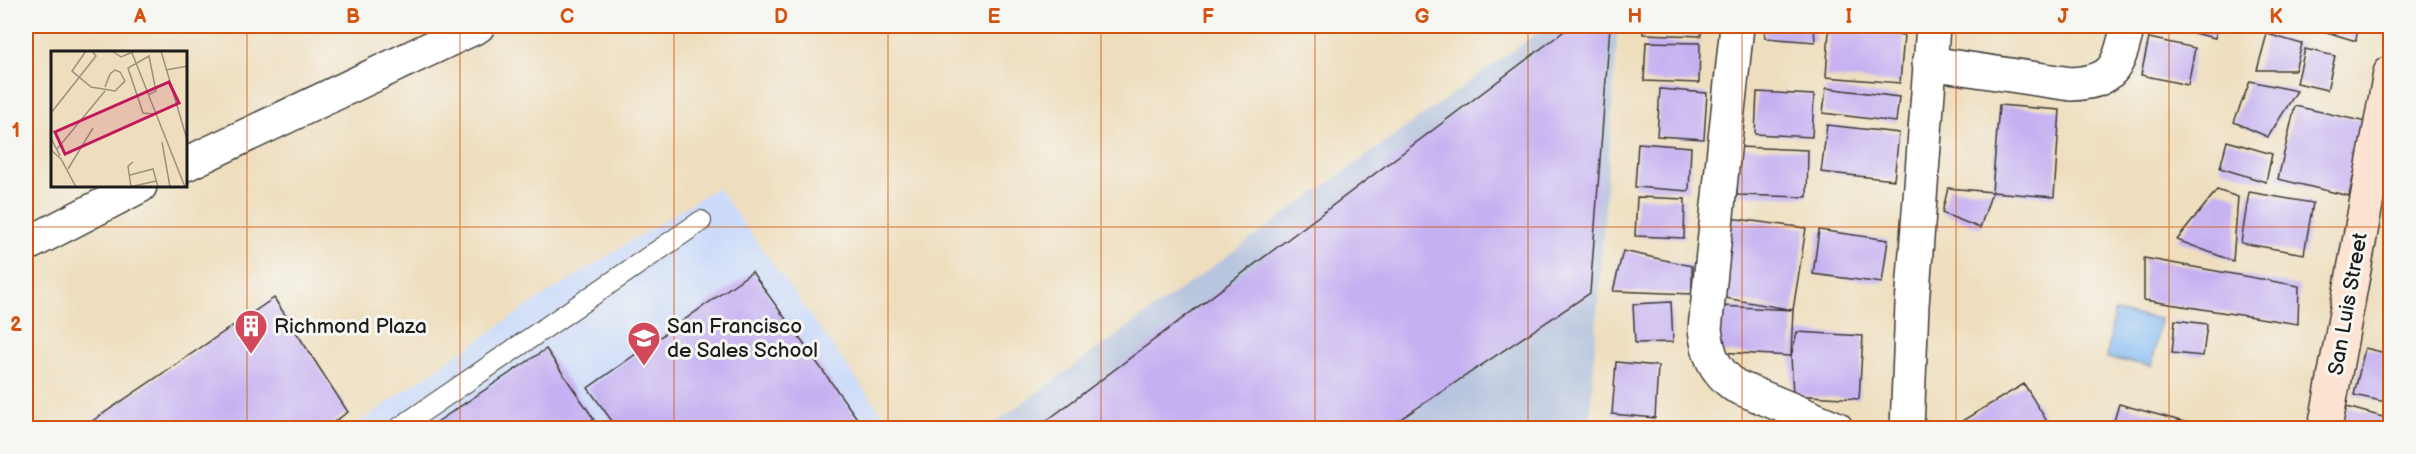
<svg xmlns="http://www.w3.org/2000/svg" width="2416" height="454" viewBox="0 0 2416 454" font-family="'Balsamiq Sans',sans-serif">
<rect width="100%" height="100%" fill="#f6f6f2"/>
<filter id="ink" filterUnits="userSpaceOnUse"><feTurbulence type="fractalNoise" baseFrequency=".0167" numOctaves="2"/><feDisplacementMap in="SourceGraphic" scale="12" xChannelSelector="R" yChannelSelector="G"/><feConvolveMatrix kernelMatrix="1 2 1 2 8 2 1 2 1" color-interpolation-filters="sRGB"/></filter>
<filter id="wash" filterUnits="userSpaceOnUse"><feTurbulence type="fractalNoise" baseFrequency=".008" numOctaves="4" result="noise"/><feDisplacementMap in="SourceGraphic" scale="24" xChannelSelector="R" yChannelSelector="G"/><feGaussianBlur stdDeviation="1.35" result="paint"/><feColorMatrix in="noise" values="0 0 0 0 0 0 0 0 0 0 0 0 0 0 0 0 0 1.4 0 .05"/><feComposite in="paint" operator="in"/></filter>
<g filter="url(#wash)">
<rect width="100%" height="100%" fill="#eedebd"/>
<path fill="#ccdbf9" d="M717 187 892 428H351L528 306Z"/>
<path fill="#b8c5de" d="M1547 26H1618L1589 428H988Z"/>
<path fill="#82b9f2" stroke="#4f6a87" stroke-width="1.5" d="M2114 312 2160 319 2152 366 2107 358Z"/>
<g id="blocks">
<path fill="#c5b0f1" d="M1571 26H1610L1590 293 1387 428H1037Z
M1643 26H1701V36L1643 34Z
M1764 26H1814L1815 42 1765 38Z
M2164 26H2218L2215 38Z
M2307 26H2358L2356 41Z
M1829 30 1904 35 1900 83 1826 77Z
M2267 34 2302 44 2295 70H2257Z
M2149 38 2195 48 2188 85 2141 75Z
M1646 42 1700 43 1699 83 1644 81Z
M2305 49 2335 56 2327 90 2297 83Z
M2250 81 2297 91 2268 137 2234 122Z
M1826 88 1899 97 1896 122 1823 113Z
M1660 89 1707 93 1704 139 1657 136Z
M1757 92 1814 95 1812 137 1755 134Z
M1999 105 2060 110 2054 197 1992 192Z
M2295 106 2366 122 2349 196 2278 179Z
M1827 125 1899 133 1894 180 1821 172Z
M2227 141 2272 154 2266 182 2220 168Z
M1638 143 1691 147 1689 191 1635 187Z
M1738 147 1808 150 1807 197 1737 195Z
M1948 188 1992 192 1980 228 1942 213Z
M2217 190 2238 197 2233 261 2177 240Z
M2249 192 2313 203 2304 254 2241 243Z
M1637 197 1685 199 1684 238 1635 236Z
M1729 218 1806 228 1793 310 1719 297Z
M1819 230 1888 240 1882 283 1813 274Z
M1623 251 1692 266V294L1613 291Z
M2144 258 2299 286 2298 324 2144 300Z
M752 272 864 428H617L588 388Z
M274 298 348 412 325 428H82Z
M1671 302 1673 342 1635 343 1633 304Z
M1721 306 1793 310 1791 356 1718 352Z
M2175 320 2207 324 2203 356 2172 353Z
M1797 332 1863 336 1859 399 1793 395 1791 356Z
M2365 348 2390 354V403L2354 395Z
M546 349 594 419 582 428H428Z
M1616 362 1658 366 1655 418 1612 414Z
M2024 384 2051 428H1950Z
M2119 404 2206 428H2112Z
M2347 407 2390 419V428H2340Z"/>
</g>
</g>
<g filter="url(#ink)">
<use href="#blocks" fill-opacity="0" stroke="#3c3934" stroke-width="1.5"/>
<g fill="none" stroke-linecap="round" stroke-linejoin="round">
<g stroke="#3c3934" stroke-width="22">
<path id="lane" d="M399 428 701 221"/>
</g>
<g stroke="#3c3934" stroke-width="36">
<path id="street" d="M1737 26 1705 329C1708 355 1714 370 1735 386L1836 428
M1929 63 2071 84C2116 82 2118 65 2128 26
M186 164 478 26
M26 245 140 186
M1907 428 1912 305 1933 26"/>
</g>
<g stroke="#3c3934" stroke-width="36">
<path id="secondary" d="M2325 428 2390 73"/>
</g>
<use href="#lane" stroke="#fff" stroke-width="20"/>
<use href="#street" stroke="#fff" stroke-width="33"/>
<use href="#secondary" stroke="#fde3d1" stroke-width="33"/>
</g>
</g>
<path fill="none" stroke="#d4530e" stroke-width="1.5" stroke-opacity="0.55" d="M247 26V428M460 26V428M674 26V428M888 26V428M1101 26V428M1315 26V428M1528 26V428M1742 26V428M1956 26V428M2169 26V428M26 227H2390"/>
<defs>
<g id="building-pin" transform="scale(1.725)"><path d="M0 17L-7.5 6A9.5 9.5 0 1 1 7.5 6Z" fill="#d1495b" stroke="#f6f6f2"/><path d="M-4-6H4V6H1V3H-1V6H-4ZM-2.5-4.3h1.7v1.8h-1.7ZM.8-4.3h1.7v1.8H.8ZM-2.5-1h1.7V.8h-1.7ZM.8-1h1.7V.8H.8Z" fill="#fff"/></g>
<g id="school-pin" transform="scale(1.725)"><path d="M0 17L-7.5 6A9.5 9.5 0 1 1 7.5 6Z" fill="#d1495b" stroke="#f6f6f2"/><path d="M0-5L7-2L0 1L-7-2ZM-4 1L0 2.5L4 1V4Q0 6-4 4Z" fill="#fff"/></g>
</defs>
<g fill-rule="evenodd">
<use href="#building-pin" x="251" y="326"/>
<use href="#school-pin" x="644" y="338"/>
</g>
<g text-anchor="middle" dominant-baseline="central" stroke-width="6" stroke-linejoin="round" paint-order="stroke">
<g font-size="21" fill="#1c1c1c" stroke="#f6f6f2">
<text transform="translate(2348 304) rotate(-80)">San Luis Street</text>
</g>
<g font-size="21" fill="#1c1c1c" stroke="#f6f6f2" text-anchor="start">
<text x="274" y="326">Richmond Plaza</text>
<text x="667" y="326">San Francisco<tspan x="667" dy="24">de Sales School</tspan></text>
</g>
</g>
<g transform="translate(51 51)">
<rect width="136" height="136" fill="#eedebd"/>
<path fill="none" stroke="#9a907d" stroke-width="1.5" d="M35 0 21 20 40 36 64 40 74 30 69 21 64 19 59 23 54 36M61 0 70 6 84 0M110 0 137 92M81 2 134 136M115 19 137 15M97 44 105 40 98 5 77 17 92 62 104 63M0 62 45 5 41 0M0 87 9 105M111 91 119 136M6 98 54 40M0 99 10 108 25 136M17 118 42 77M79 124 102 118 107 136M79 136 105 130M80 136 77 115 82 111"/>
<path fill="#c2185b" fill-opacity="0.15" stroke="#c2185b" stroke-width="3" d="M118 31 128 52 14 103 4 81Z"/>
<rect width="136" height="136" fill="none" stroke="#1c1c1c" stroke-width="3"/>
</g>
<rect width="2416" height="454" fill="none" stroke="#f6f6f2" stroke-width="66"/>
<rect x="33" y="33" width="2350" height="388" fill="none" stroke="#d4530e" stroke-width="2"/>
<g font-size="20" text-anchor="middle" font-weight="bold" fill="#d4530e">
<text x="140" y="23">A</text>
<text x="353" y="23">B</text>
<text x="567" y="23">C</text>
<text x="781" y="23">D</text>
<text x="994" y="23">E</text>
<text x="1208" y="23">F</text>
<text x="1422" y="23">G</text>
<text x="1635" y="23">H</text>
<text x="1849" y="23">I</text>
<text x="2063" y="23">J</text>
<text x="2276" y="23">K</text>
<text x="16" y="137">1</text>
<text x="16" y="331">2</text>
</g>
</svg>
